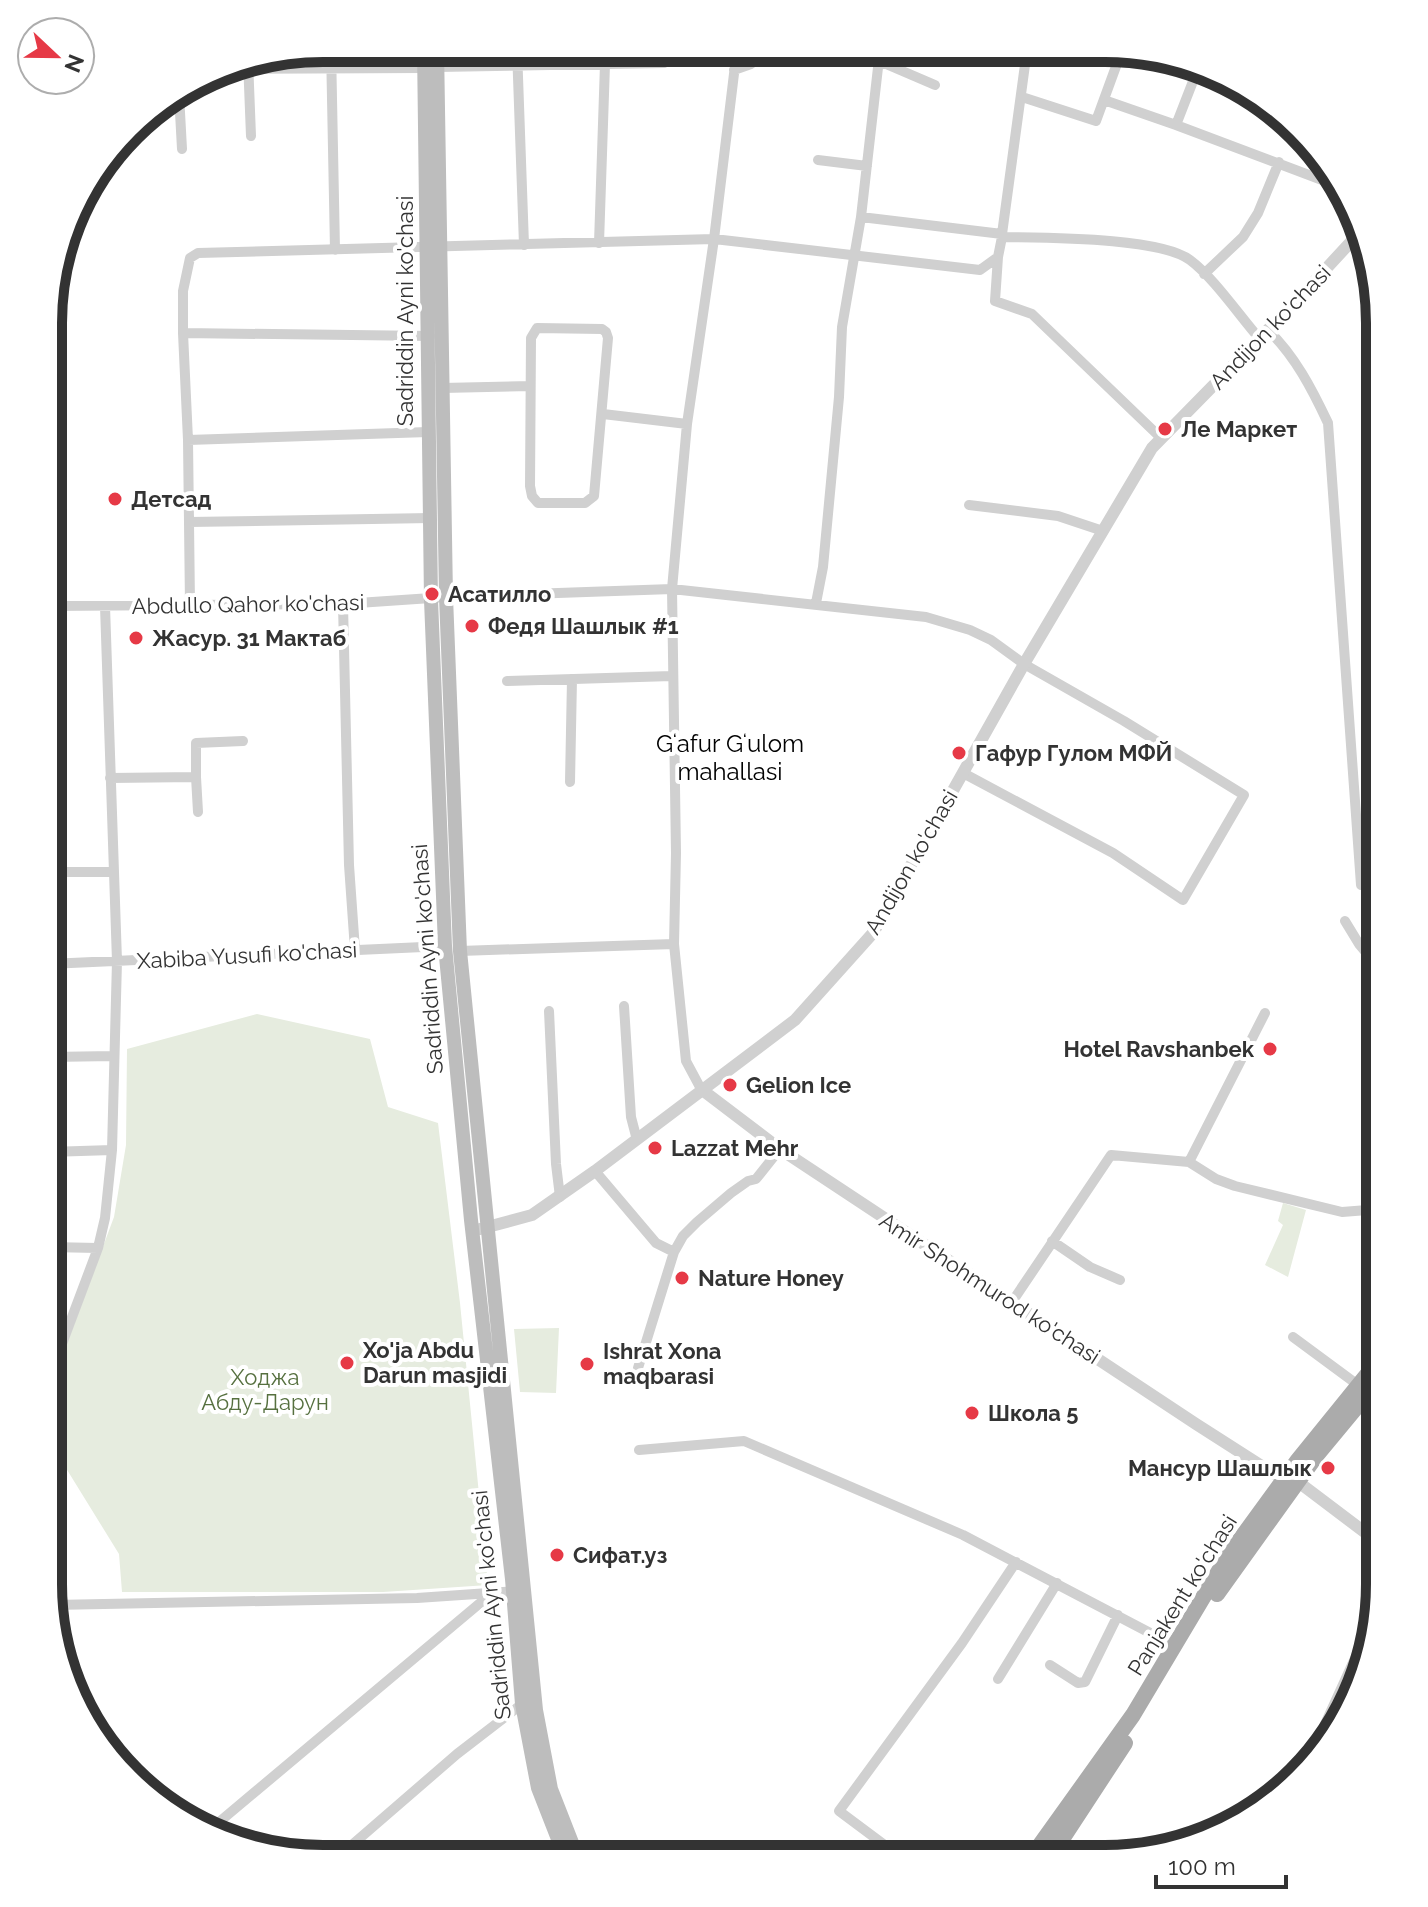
<svg xmlns="http://www.w3.org/2000/svg" width="1428" height="1907" viewBox="0 0 1428 1907" font-family="Raleway,sans-serif">
<rect width="100%" height="100%" fill="#fff"/>
<path fill="#e6ecdf" d="M257 1014 370 1039 388 1107 438 1123 460 1303 488 1585 383 1592H122L119 1554 48 1439V1394L114 1217 126 1145 127 1049Z
M1283 1203 1306 1210 1288 1277 1265 1265 1283 1225 1278 1221Z
M559 1328 556 1393 520 1392 514 1329Z"/>
<g fill="none" stroke-linecap="round" stroke-linejoin="round">
<path stroke="#d0d0d0" stroke-width="10" d="M331 48 335 250
M517 49 524 245
M248 60 251 136
M879 61 935 85
M438 67 664 63
M224 69 424 68
M734 70 751 64 764 49
M179 94 182 149
M1022 97 1096 121 1122 50
M1104 100 1176 125 1197 71
M1176 125 1338 186
M818 160 867 166
M861 217 1002 234V237C1044 238 1159 237 1190 260 1213 277 1239 315 1259 338
M1002 234 1027 50
M599 243 605 64
M998 257 995 301 1032 314 1161 438
M1204 274 1243 237 1258 213 1279 162
M537 328 602 329 606 332 608 338 594 496 585 503H538L532 496 530 486 531 338Z
M1268 330C1295 356 1312 389 1328 423L1361 885
M183 333 430 336
M442 388 530 386
M603 414 687 424
M188 440 428 432
M969 505 1058 516 1103 531
M189 522 431 518
M816 603 823 567 839 397 842 327 861 217 880 50
M343 604 349 865 355 950
M190 605 188 440 183 333V291L190 258 198 253 714 239 980 270 998 257 1002 237
M50 606 343 604 446 597 672 589 926 617 970 630 991 640 1024 664 1124 721 1244 795 1183 900 1113 853 963 773
M507 681 672 676
M196 777 198 812
M110 778 196 777V743L243 741
M570 782 572 679
M49 872H113
M1345 921 1359 944 1380 969
M460 951 674 944
M49 964 445 946
M624 1006 631 1117 637 1140
M549 1011 556 1164 560 1197
M49 1057 114 1056
M701 1089 686 1061 674 944 676 853 672 589 687 424 714 239 737 49
M1368 1100 1380 1109
M49 1152 112 1150
M1189 1162 1265 1013
M595 1171 656 1243 674 1252
M1052 1241 1090 1267 1120 1280
M49 1247 98 1248
M1012 1302 1111 1155 1189 1162 1216 1179 1235 1186 1342 1212 1380 1209
M1293 1337 1358 1385
M638 1368 674 1252 683 1236 697 1222 731 1193 748 1181 756 1179 780 1149
M48 1381 98 1248 105 1218 112 1150 117 961 105 606
M639 1450 744 1441 963 1535 1175 1646
M53 1605 417 1598 519 1591
M1050 1665 1078 1683 1085 1682 1118 1615
M998 1679 1057 1583
M1310 1757 1376 1612
M212 1828 492 1593
M338 1857 457 1754 522 1704
M902 1858 839 1811 962 1643 1016 1562"/>
<path stroke="#d0d0d0" stroke-width="12" d="M701 1089 780 1149 1196 1424 1274 1474 1297 1481 1379 1543
M480 1229 532 1215 595 1171 795 1020 873 933 1024 664 1152 448 1300 297 1359 233"/>
<path stroke="#bdbdbd" stroke-width="14" d="M424 48 431 600 445 946 471 1220 512 1579 522 1704 538 1788 565 1857
M437 48 446 597 460 951 536 1710 551 1789 578 1858"/>
<path stroke="#ababab" stroke-width="16" d="M1217 1594 1316 1456 1379 1380
M1030 1859 1133 1715 1226 1559 1298 1460 1379 1360
M1049 1859 1125 1743"/>
</g>
<g fill="#e63946" stroke="#fff" stroke-width="3">
<circle cx="1165" cy="429" r="8"/>
<circle cx="115" cy="499" r="8"/>
<circle cx="432" cy="594" r="8"/>
<circle cx="472" cy="626" r="8"/>
<circle cx="136" cy="638" r="8"/>
<circle cx="959" cy="753" r="8"/>
<circle cx="1270" cy="1049" r="8"/>
<circle cx="730" cy="1085" r="8"/>
<circle cx="655" cy="1148" r="8"/>
<circle cx="682" cy="1278" r="8"/>
<circle cx="347" cy="1363" r="8"/>
<circle cx="587" cy="1364" r="8"/>
<circle cx="972" cy="1413" r="8"/>
<circle cx="1328" cy="1468" r="8"/>
<circle cx="557" cy="1555" r="8"/>
</g>
<g text-anchor="middle" dominant-baseline="central" stroke-width="8" stroke-linejoin="round" paint-order="stroke">
<g font-size="22" fill="#333" stroke="#fff">
<text transform="translate(405 311) rotate(-90)">Sadriddin Ayni ko'chasi</text>
<text transform="translate(1270 327) rotate(-46)">Andijon ko'chasi</text>
<text transform="translate(248 604) rotate(-1)">Abdullo Qahor ko'chasi</text>
<text transform="translate(911 862) rotate(-60)">Andijon ko'chasi</text>
<text transform="translate(247 955) rotate(-3)">Xabiba Yusufi ko'chasi</text>
<text transform="translate(427 959) rotate(-94)">Sadriddin Ayni ko'chasi</text>
<text transform="translate(990 1288) rotate(33)">Amir Shohmurod ko'chasi</text>
<text transform="translate(1182 1595) rotate(-58)">Panjakent ko'chasi</text>
<text transform="translate(491 1605) rotate(-96)">Sadriddin Ayni ko'chasi</text>
</g>
<g font-size="22" font-weight="bold" fill="#333" stroke="#fff" text-anchor="start">
<text x="1181" y="429">Ле Маркет</text>
<text x="131" y="499">Детсад</text>
<text x="448" y="594">Асатилло</text>
<text x="488" y="626">Федя Шашлык #1</text>
<text x="152" y="638">Жасур. 31 Мактаб</text>
<text x="975" y="753">Гафур Гулом МФЙ</text>
<text x="1254" y="1049" text-anchor="end">Hotel Ravshanbek</text>
<text x="746" y="1085">Gelion Ice</text>
<text x="671" y="1148">Lazzat Mehr</text>
<text x="698" y="1278">Nature Honey</text>
<text x="363" y="1350">Xo'ja Abdu<tspan x="363" dy="25">Darun masjidi</tspan></text>
<text x="603" y="1351">Ishrat Хоnа<tspan x="603" dy="25">mаqbаrasi</tspan></text>
<text x="988" y="1413">Школа 5</text>
<text x="1312" y="1468" text-anchor="end">Мансур Шашлык</text>
<text x="573" y="1555">Сифат.уз</text>
</g>
<g font-size="22" fill="#56703f" stroke="#fff">
<text x="265" y="1377">Ходжа<tspan x="265" dy="25">Абду-Дарун</tspan></text>
</g>
<g font-size="24" fill="#000" stroke="#fff">
<text x="730" y="743">Gʻafur Gʻulom<tspan x="730" dy="28">mahallasi</tspan></text>
</g>
</g>
<path d="M0 0H1428V1907H0ZM323 62H1105A261 261 0 0 1 1366 323V1584A261 261 0 0 1 1105 1845H323A261 261 0 0 1 62 1584V323A261 261 0 0 1 323 62Z" fill="#fff" fill-rule="evenodd"/>
<path fill="none" stroke="#333" stroke-width="10" d="M323 62H1105A261 261 0 0 1 1366 323V1584A261 261 0 0 1 1105 1845H323A261 261 0 0 1 62 1584V323A261 261 0 0 1 323 62Z"/>
<g transform="translate(56 56) rotate(112)"><circle r="38" fill="#ffffff" stroke="#adadad" stroke-width="2"/>
<path d="M0-6L14 30L0 20L-14 30Z" fill="#e63946"/>
<text y="-12" font-size="22" font-weight="bold" text-anchor="middle" fill="#333333">N</text>
</g>
<path d="M1156 1875v12h130v-12" fill="none" stroke="#333333" stroke-width="4"/>
<text x="1168" y="1875" font-size="24" fill="#333333" stroke="#ffffff" stroke-width="6" paint-order="stroke">100 m</text>
</svg>
